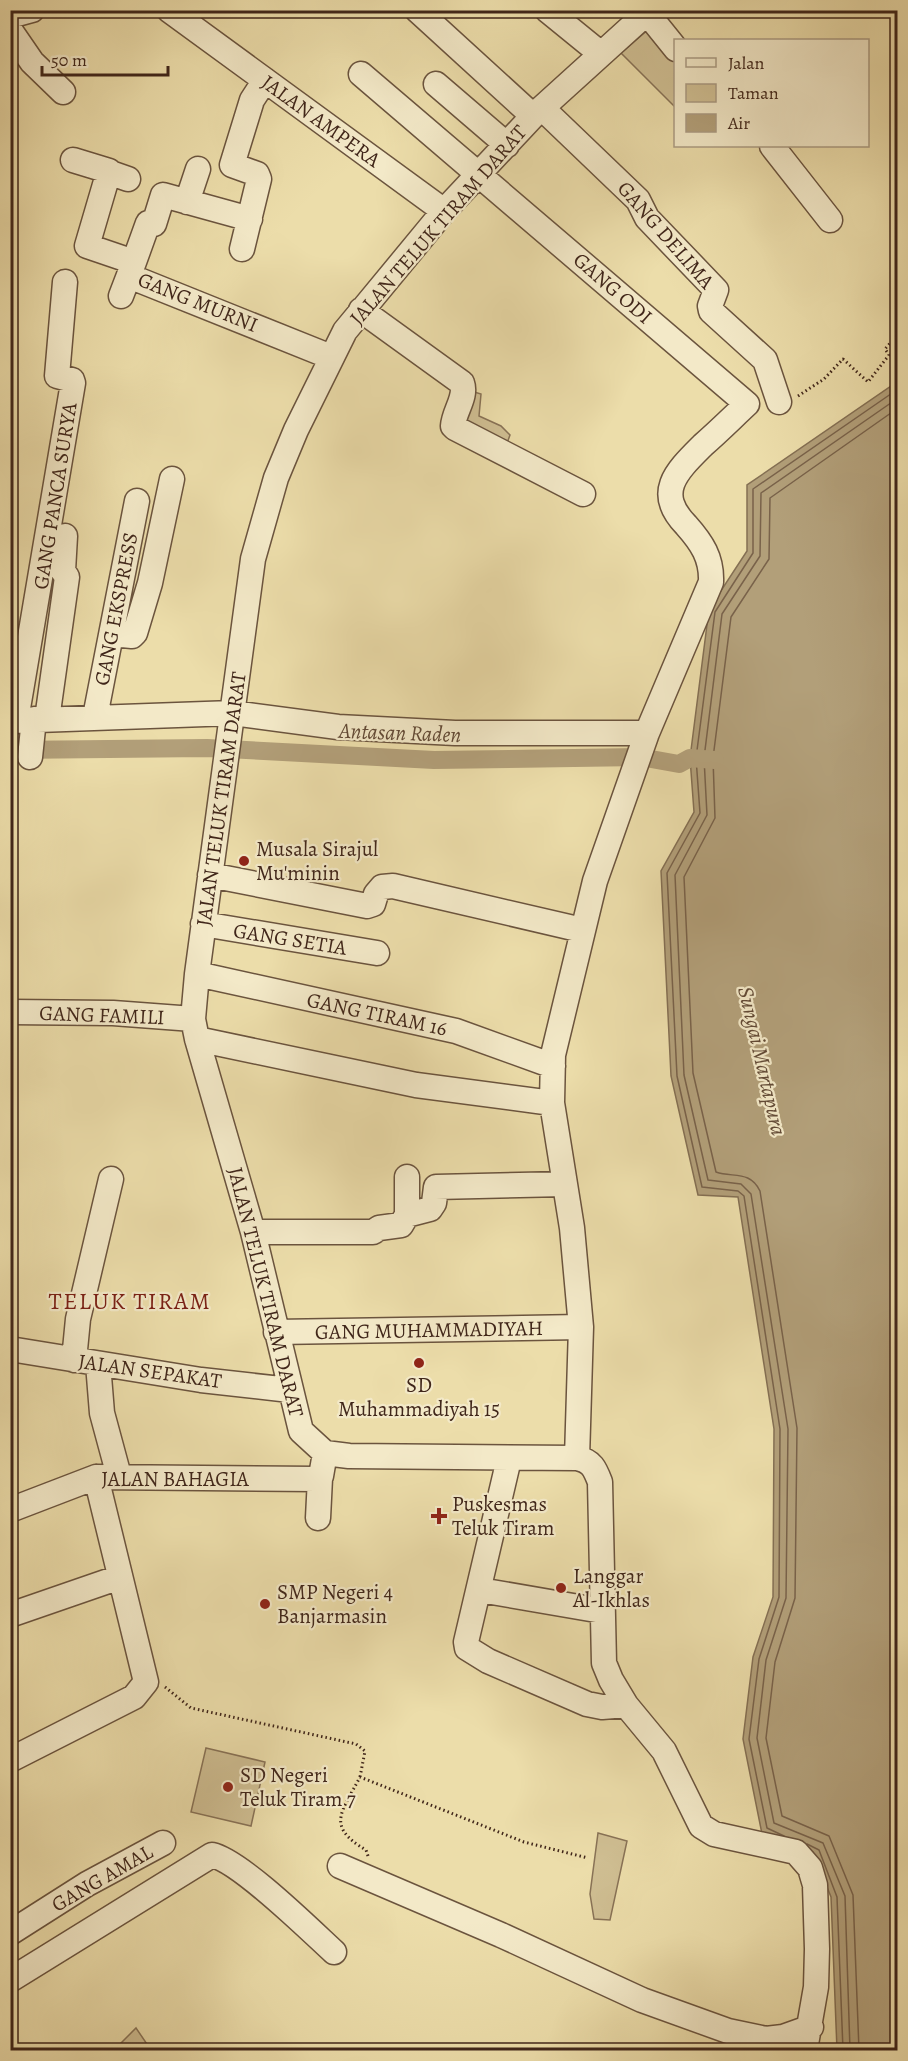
<svg xmlns="http://www.w3.org/2000/svg" width="908" height="2061" viewBox="0 0 908 2061" font-family="Alegreya,serif">
<rect width="100%" height="100%" fill="#ecddaa"/>
<filter id="stains"><feTurbulence type="fractalNoise" baseFrequency=".00333" numOctaves="4"/><feColorMatrix values="0 0 0 0 .2 0 0 0 0 .09 0 0 0 0 .02 0 0 0 .5 -.17"/></filter>
<radialGradient id="worn" r=".72"><stop offset=".6" stop-color="#630" stop-opacity="0"/><stop offset="1" stop-color="#630" stop-opacity=".3"/></radialGradient>
<path fill="#cfbe92" stroke="#887256" stroke-width="1.5" d="M650 28 675 57V107L621 53Z
M471 391 481 394 479 416 501 426 510 435 506 446 458 424Z
M206 1748 265 1762 251 1826 191 1812Z
M598 1833 627 1841 610 1920 594 1919 590 1894Z
M136 2028 151 2050H114Z"/>
<path fill="#b29f79" stroke="#846f53" stroke-width="1.5" d="M897 382V2050H837L831 1897 813 1852 762 1834 743 1739 753 1657 773 1597 774 1429 738 1197 698 1195 671 1076 661 871 694 812 690 758 709 609 747 551V485Z"/>
<g fill="none" stroke-linecap="round" stroke-linejoin="round">
<path stroke="#79624a" stroke-width="1.5" d="M784 1836 767 1828 749 1739 759 1659 779 1597 780 1429 744 1196 738 1191 702 1187 677 1076 667 873 700 813 696 758 715 612 753 553V489L898 389
M807 1844 819 1850 837 1897 843 2050
M850 2050 845 1896 823 1843 774 1823 757 1738 766 1660 786 1598 788 1429 751 1194 741 1184 708 1180 684 1075 675 875 707 815 704 758 722 614 760 556 761 493 898 398
M859 2050 853 1895 829 1836 782 1816 766 1738 775 1662 795 1598 797 1428 760 1191C750 1170 733 1178 716 1172L693 1073 684 877 715 818 713 758 731 617 769 559 770 498 898 408"/>
<path stroke="#b29f79" stroke-width="18" d="M10 750 207 748 434 760 640 757 679 764 690 758 715 760"/>
<g stroke="#6b543e" stroke-width="27">
<path id="minor" d="M169 10 444 211
M417 10 533 116
M547 10 601 54
M650 10 533 116 444 211 345 331 296 430 276 478 253 559 197 974 193 1019 197 1039 253 1232 301 1431 325 1453 349 1456 577 1458C592 1461 595 1469 600 1482L604 1663 611 1680 626 1705 664 1751 701 1826 714 1834 796 1852 810 1868 815 1885 817 1949 816 1987 805 2050
M647 13 676 49
M10 16 32 10
M10 30 32 62 63 92
M361 74 747 404C732 418 718 432 703 445 677 471 654 492 686 525 702 543 712 558 711 582L647 733 595 881 553 1055 552 1103 572 1228 581 1327 577 1458
M436 84 507 145
M542 108 638 200 647 218 716 290 710 306 711 311 765 360 779 402
M772 146 830 220
M73 160 109 171 87 246 134 262 121 296
M108 172 128 179
M187 202 198 169
M242 249 259 179 257 174 232 165 252 100 265 80
M134 262 148 223 154 224 163 195 250 219
M129 276 331 357
M361 310 462 383C467 397 454 411 453 426L455 428 583 494
M112 634 132 636 135 633 150 583 172 479
M95 717 137 501
M47 719 67 577 63 571 65 536
M16 720 73 383 72 380 57 376 65 282
M10 721 233 713 338 727 455 733H647
M30 757 34 719
M210 875 367 906 373 904 376 894 382 887 393 886 582 930
M203 924 377 953
M197 974 456 1031 553 1066
M10 1012 113 1013 193 1019
M197 1039 416 1085 552 1103
M407 1215V1177
M253 1232H373L379 1228 401 1225 407 1215 430 1209 434 1203 436 1187 565 1184
M276 1332 581 1327
M10 1349 201 1380 290 1390
M74 1360 78 1319 111 1179
M98 1364 102 1413 119 1476
M509 1459 466 1642 467 1648 488 1661 587 1704 602 1707 626 1705
M10 1510 96 1477 317 1479 321 1476 325 1453
M318 1518 320 1478
M480 1590 602 1611
M10 1615 120 1577
M10 1760 134 1697 146 1682 96 1477
M340 1866 501 1935 642 2000 728 2031 766 2039 783 2037 811 2027
M10 1933 87 1884 163 1843
M10 1980 212 1855C240 1861 309 1929 334 1952"/>
</g>
<path stroke="#40261a" stroke-width="3" stroke-dasharray="1.5 3" stroke-linecap="butt" d="M798 396 824 379 843 359 868 382 889 355 885 349 898 334
M165 1687 191 1708 356 1744 365 1751 360 1777
M368 1856 366 1850C325 1826 342 1812 360 1777L524 1842 588 1858"/>
<use href="#minor" stroke="#f3e9c8" stroke-width="24"/>
</g>
<g fill="#8f2418" stroke="#f3e9c8" stroke-width="2">
<circle cx="244" cy="861" r="6"/>
<circle cx="419" cy="1363" r="6"/>
<path d="M436 1507h6v6h6v6h-6v6h-6v-6h-6v-6h6z"/>
<circle cx="561" cy="1588" r="6"/>
<circle cx="265" cy="1604" r="6"/>
<circle cx="228" cy="1787" r="6"/>
</g>
<g text-anchor="middle" dominant-baseline="central" stroke-width="4.5" stroke-linejoin="round" paint-order="stroke">
<g font-size="21" fill="#40261a" stroke="#f3e9c8">
<text transform="translate(321 121) rotate(36)">JALAN AMPERA</text>
<text transform="translate(438 225) rotate(-49)">JALAN TELUK TIRAM DARAT</text>
<text transform="translate(666 235) rotate(49)">GANG DELIMA</text>
<text transform="translate(613 288) rotate(41)">GANG ODI</text>
<text transform="translate(198 302) rotate(22)">GANG MURNI</text>
<text transform="translate(55 496) rotate(-81)">GANG PANCA SURYA</text>
<text transform="translate(116 609) rotate(-79)">GANG EKSPRESS</text>
<text transform="translate(221 799) rotate(-82)">JALAN TELUK TIRAM DARAT</text>
<text transform="translate(290 939) rotate(9)">GANG SETIA</text>
<text transform="translate(377 1014) rotate(12)">GANG TIRAM 16</text>
<text transform="translate(102 1015) rotate(2)">GANG FAMILI</text>
<text transform="translate(266 1292) rotate(76)">JALAN TELUK TIRAM DARAT</text>
<text transform="translate(429 1330) rotate(-1)">GANG MUHAMMADIYAH</text>
<text transform="translate(150 1371) rotate(8)">JALAN SEPAKAT</text>
<text x="175" y="1479">JALAN BAHAGIA</text>
<text transform="translate(102 1878) rotate(-30)">GANG AMAL</text>
</g>
<g font-size="21" fill="#40261a" stroke="#f3e9c8" text-anchor="start">
<text x="256" y="849">Musala Sirajul<tspan x="256" dy="24">Mu'minin</tspan></text>
<text x="419" y="1385" text-anchor="middle">SD<tspan x="419" dy="24">Muhammadiyah 15</tspan></text>
<text x="452" y="1504">Puskesmas<tspan x="452" dy="24">Teluk Tiram</tspan></text>
<text x="573" y="1576">Langgar<tspan x="573" dy="24">Al-Ikhlas</tspan></text>
<text x="277" y="1592">SMP Negeri 4<tspan x="277" dy="24">Banjarmasin</tspan></text>
<text x="240" y="1775">SD Negeri<tspan x="240" dy="24">Teluk Tiram 7</tspan></text>
</g>
<g font-size="22" font-style="italic" fill="#624a36" stroke="#f3e9c8">
<text transform="translate(400 733) rotate(2)">Antasan Raden</text>
<text transform="translate(762 1061) rotate(77)">Sungai Martapura</text>
</g>
<g font-size="24" letter-spacing="1.5" fill="#7a1f14" stroke="#f3e9c8">
<text x="130" y="1301">TELUK TIRAM</text>
</g>
</g>
<rect width="908" height="2061" fill="none" stroke="#ecddaa" stroke-width="36"/>
<rect x="12" y="12" width="884" height="2037" fill="none" stroke="#40261a" stroke-width="3"/>
<rect x="18" y="18" width="872" height="2025" fill="none" stroke="#40261a" stroke-width="1.5"/>
<rect x="674" y="39" width="195" height="108" fill="#f3e9c8" stroke="#ab9b82" stroke-width="1.5"/>
<rect x="686" y="58" width="30" height="9" fill="#f3e9c8" stroke="#ab9b82" stroke-width="1.5"/>
<text x="728" y="69" font-size="18" fill="#40261a">Jalan</text>
<rect x="686" y="84" width="30" height="18" fill="#cfbe92" stroke="#ab9b82" stroke-width="1.5"/>
<text x="728" y="99" font-size="18" fill="#40261a">Taman</text>
<rect x="686" y="114" width="30" height="18" fill="#b29f79" stroke="#ab9b82" stroke-width="1.5"/>
<text x="728" y="129" font-size="18" fill="#40261a">Air</text>
<path d="M42 66v9h126v-9" fill="none" stroke="#40261a" stroke-width="3"/>
<text x="51" y="66" font-size="18" fill="#40261a" stroke="#f3e9c8" stroke-width="4.5" paint-order="stroke">50 m</text>
<rect width="100%" height="100%" filter="url(#stains)"/>
<rect width="100%" height="100%" fill="url(#worn)"/>
</svg>
